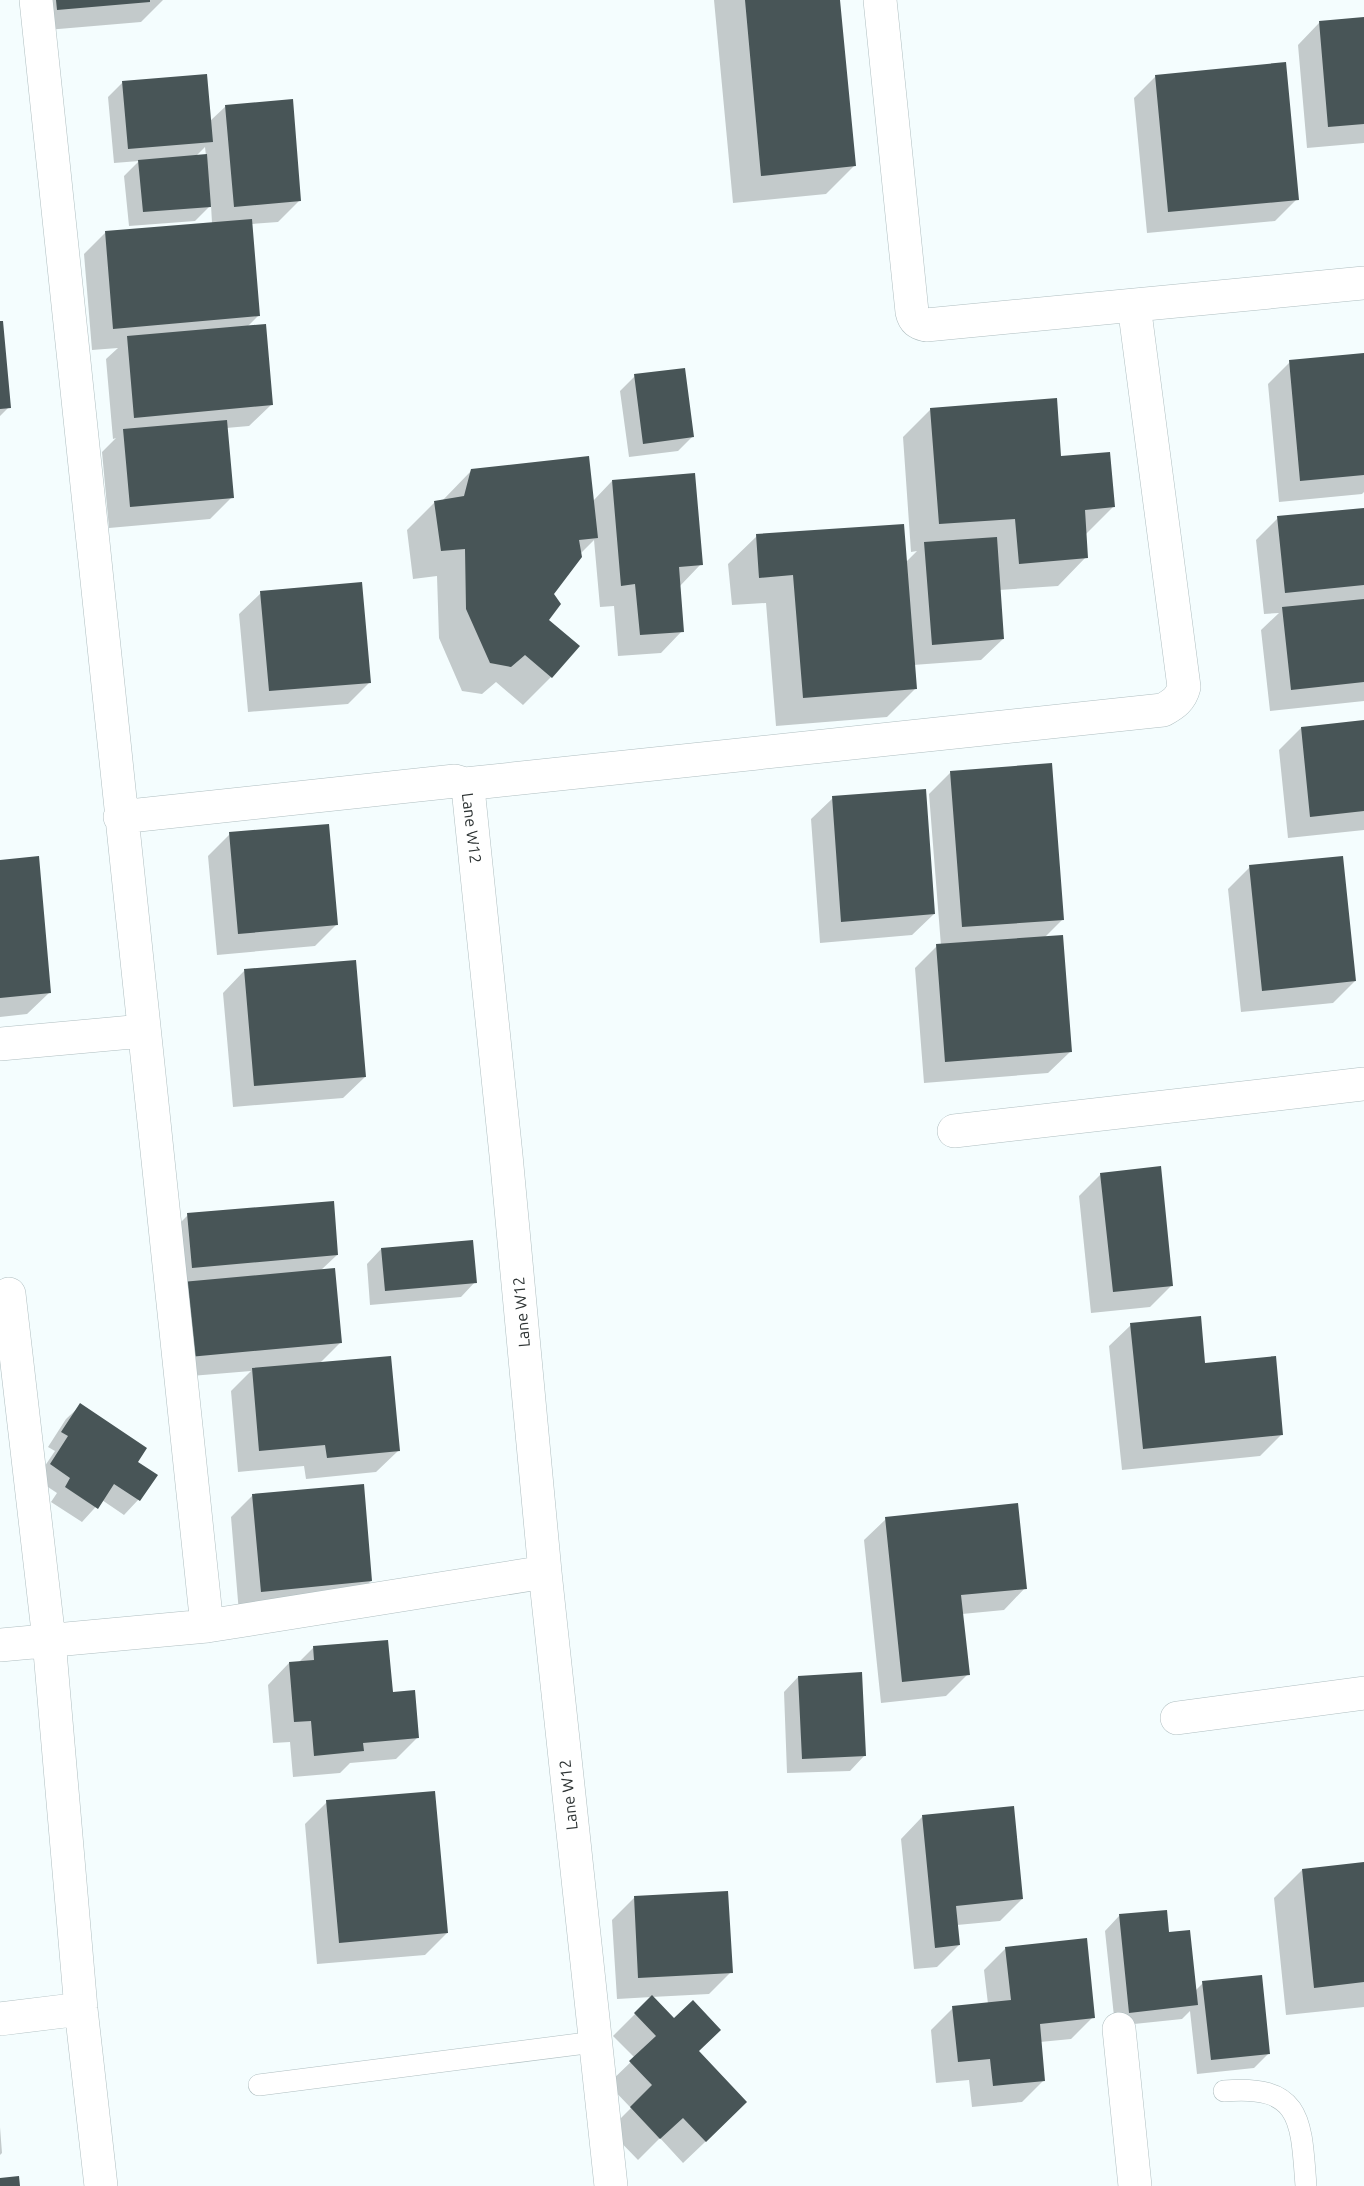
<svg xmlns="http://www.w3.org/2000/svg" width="1364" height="2186" viewBox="0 0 1364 2186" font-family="Ubuntu,sans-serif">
<rect width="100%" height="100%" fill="#f4fdfe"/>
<path fill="#0003" fill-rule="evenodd" d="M33 0H163L141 22 35 31Z
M714 0H838L854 166 826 194 733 203Z
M1364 19V143L1307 148 1298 45 1319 23Z
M1156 76 1297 199 1275 221 1147 233 1134 98Z
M123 82 209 122 226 106 300 200 278 222 251 224 259 315 247 327 271 405 249 426 226 428 232 497 210 519 109 528 102 452 116 438 113 439 106 359 118 348 92 350 84 254 106 232 212 223 211 205 195 221 129 226 124 176 139 161 114 163 108 97ZM205 147 206 156H196Z
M0 323 9 407 0 416Z
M1364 355V492L1362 494 1279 502 1268 384 1290 362Z
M635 376 693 436 678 451 629 457 620 391Z
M931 409 1060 458 1113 507 1085 535 1086 557 1058 586 999 590 1003 639 981 660 913 665 915 689 887 717 776 726 766 603 732 605 728 564 757 536 905 563 917 551 911 552 903 437Z
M471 471 593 501 612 481 701 564 679 587 682 631 661 653 618 656 614 606 600 607 594 540 580 554 553 594 547 620 551 677 523 705 496 682 482 694 462 691 439 638 437 576 413 579 407 530 435 502 442 501Z
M1364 509V701L1270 711 1261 630 1279 613 1264 614 1256 540 1278 518Z
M261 593 370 682 348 704 248 712 239 614Z
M1364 722V830L1288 838 1279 750 1301 728Z
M951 772 1063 919 1044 938 1070 1052 1048 1073 924 1083 915 968 937 946H941L929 794Z
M833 798 934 914 912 935 820 943 811 819Z
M230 834 337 924 315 946 217 955 208 856Z
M0 861 49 993 27 1014 0 1017Z
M1250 867 1355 981 1333 1003 1241 1012 1228 889Z
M244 971 365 1077 343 1098 233 1107 223 993Z
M1101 1174 1172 1285 1150 1307 1091 1313 1079 1196Z
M188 1215 337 1255 320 1271 340 1343 320 1363 398 1451 376 1472 306 1479 304 1466 238 1472 231 1391 251 1371 167 1378 166 1237Z
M381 1249 475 1282 461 1297 370 1305 367 1264Z
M1131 1325 1204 1365 1282 1434 1260 1456 1122 1470 1109 1346Z
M81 1405 136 1462 156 1475 138 1500 124 1515 102 1500 82 1522 51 1502 57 1493 36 1479 55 1451 48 1447 66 1419Z
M253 1495 371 1581 349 1602 239 1613 231 1517Z
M886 1519 1025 1588 1004 1610 962 1614 968 1674 946 1696 881 1703 864 1540Z
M313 1648 391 1693 418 1737 396 1759 350 1763 340 1773 293 1777 290 1742 273 1743 268 1685 289 1663H298Z
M798 1677 864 1756 850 1771 787 1773 784 1692Z
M327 1802 447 1933 425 1955 317 1964 305 1824Z
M922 1817 1022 1899 1000 1921 957 1925 959 1945 937 1967 914 1969 901 1839Z
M1364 1863V2007L1286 2015 1274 1898 1302 1870Z
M634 1898 731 1972 709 1994 652 1997 697 2051 724 2124 683 2163 660 2138 638 2160 609 2130 631 2108 608 2084 635 2058 613 2036 652 1997 617 1999 612 1920Z
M1119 1916 1167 1934 1195 1991 1203 1983 1269 2053 1254 2068 1197 2074 1190 2011 1182 2019 1115 2026 1105 1931Z
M1006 1948 1093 2017 1071 2039 1040 2042 1044 2080 1022 2102 972 2107 969 2080 936 2083 931 2030 953 2008 988 2004 984 1970Z
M0 2127 2 2153 0 2155Z"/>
<path fill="#485557" d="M56 0H150V2L57 10Z
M745 0H840L856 166 761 176Z
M1364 17V124L1328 127 1319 21Z
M1286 62 1299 200 1168 212 1155 75Z
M207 74 213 142 128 149 122 81Z
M293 99 301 201 234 207 225 105Z
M207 154 211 207 143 212 138 160Z
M252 219 260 316 113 329 105 231Z
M0 321H3L11 408 0 409Z
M266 324 273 405 134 418 127 336Z
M1364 353V475L1300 481 1289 360Z
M685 368 694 437 643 444 634 374Z
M1057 398 1061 456 1110 452 1115 507 1085 510 1088 558 1019 564 1015 519 939 524 930 408Z
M227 420 234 498 130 507 123 429Z
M589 456 598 538 579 540 582 557 554 594 561 604 549 620 580 646 552 678 525 655 511 667 490 663 466 609 465 549 441 551 434 501 464 496 471 469Z
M695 473 703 565 679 567 684 632 640 635 635 584 621 586 612 480Z
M1364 508V585L1285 593 1277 516Z
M904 524 917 689 803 698 793 575 759 578 756 534Z
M997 537 1004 639 932 645 924 542Z
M362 582 371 683 269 691 260 591Z
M1364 599V682L1291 690 1282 607Z
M1364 720V811L1310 817 1301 727Z
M1052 763 1064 920 962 927 950 771Z
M926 789 935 914 841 922 832 796Z
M329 824 338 925 238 934 229 832Z
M39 856 51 993 0 998V860Z
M1343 856 1356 981 1262 991 1249 865Z
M1063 935 1072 1052 945 1062 936 944Z
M356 960 366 1077 254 1086 244 969Z
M1161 1166 1173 1286 1113 1292 1100 1173Z
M334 1201 338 1255 192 1268 187 1213Z
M473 1240 477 1283 385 1291 381 1248Z
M335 1268 342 1343 189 1357 182 1282Z
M1201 1316 1205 1363 1276 1356 1283 1435 1143 1449 1130 1323Z
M391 1356 400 1451 327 1458 325 1445 259 1451 252 1368Z
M80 1403 147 1448 138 1462 158 1475 140 1501 114 1484 98 1509 65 1487 70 1478 50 1464 68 1436 61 1432Z
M364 1484 372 1581 261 1592 252 1494Z
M1018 1503 1027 1589 961 1595 970 1675 902 1682 885 1517Z
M388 1640 393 1692 415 1690 419 1738 363 1743 364 1751 314 1756 311 1721 294 1722 289 1662 314 1660 313 1646Z
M862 1672 866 1756 802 1759 798 1676Z
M435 1791 448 1933 339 1943 326 1800Z
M1014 1806 1023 1899 956 1906 960 1945 935 1948 922 1815Z
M1364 1862V1982L1314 1988 1302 1869Z
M728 1891 733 1973 638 1978 634 1896Z
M1167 1910 1169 1932 1190 1930 1198 2005 1129 2013 1119 1914Z
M1087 1938 1095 2018 1040 2024 1045 2081 993 2086 990 2059 958 2062 952 2006 1011 2000 1005 1947Z
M1262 1975 1270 2054 1211 2060 1202 1981Z
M652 1995 674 2018 693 2000 721 2030 699 2051 747 2102 706 2142 683 2118 660 2139 630 2107 652 2085 629 2061 656 2036 634 2013Z
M19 2176 20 2186H0V2178Z"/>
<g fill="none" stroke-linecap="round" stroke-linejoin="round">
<g stroke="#afbec0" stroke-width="22">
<path id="service" d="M259 2085 594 2042
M1224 2091C1303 2084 1301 2122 1306 2186"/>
</g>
<g stroke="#afbec0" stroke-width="34">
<path id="minor" d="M36 0 207 1626
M880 0 912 312C914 321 918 323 926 325L1364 283
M465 784 1163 710C1174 704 1181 699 1184 687L1134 305
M120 817 455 781 465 784 468 788 506 1155 545 1572 611 2186
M0 1044 143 1031
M954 1131 1364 1084
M9 1294 49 1640 81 2009 101 2186
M0 1645 207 1626 545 1572
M1177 1718 1364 1693
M0 2019 81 2009
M1119 2029 1135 2186"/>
</g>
<use href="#service" stroke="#fff" stroke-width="21"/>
<use href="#minor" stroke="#fff" stroke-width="33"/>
</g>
<g text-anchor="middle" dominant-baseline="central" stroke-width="6" stroke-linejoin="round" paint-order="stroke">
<g font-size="16" fill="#2d3333" stroke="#fff">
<text transform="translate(472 828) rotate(83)">Lane W12</text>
<text transform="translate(521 1312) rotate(-95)">Lane W12</text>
<text transform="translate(568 1795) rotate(-96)">Lane W12</text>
</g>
</g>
</svg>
